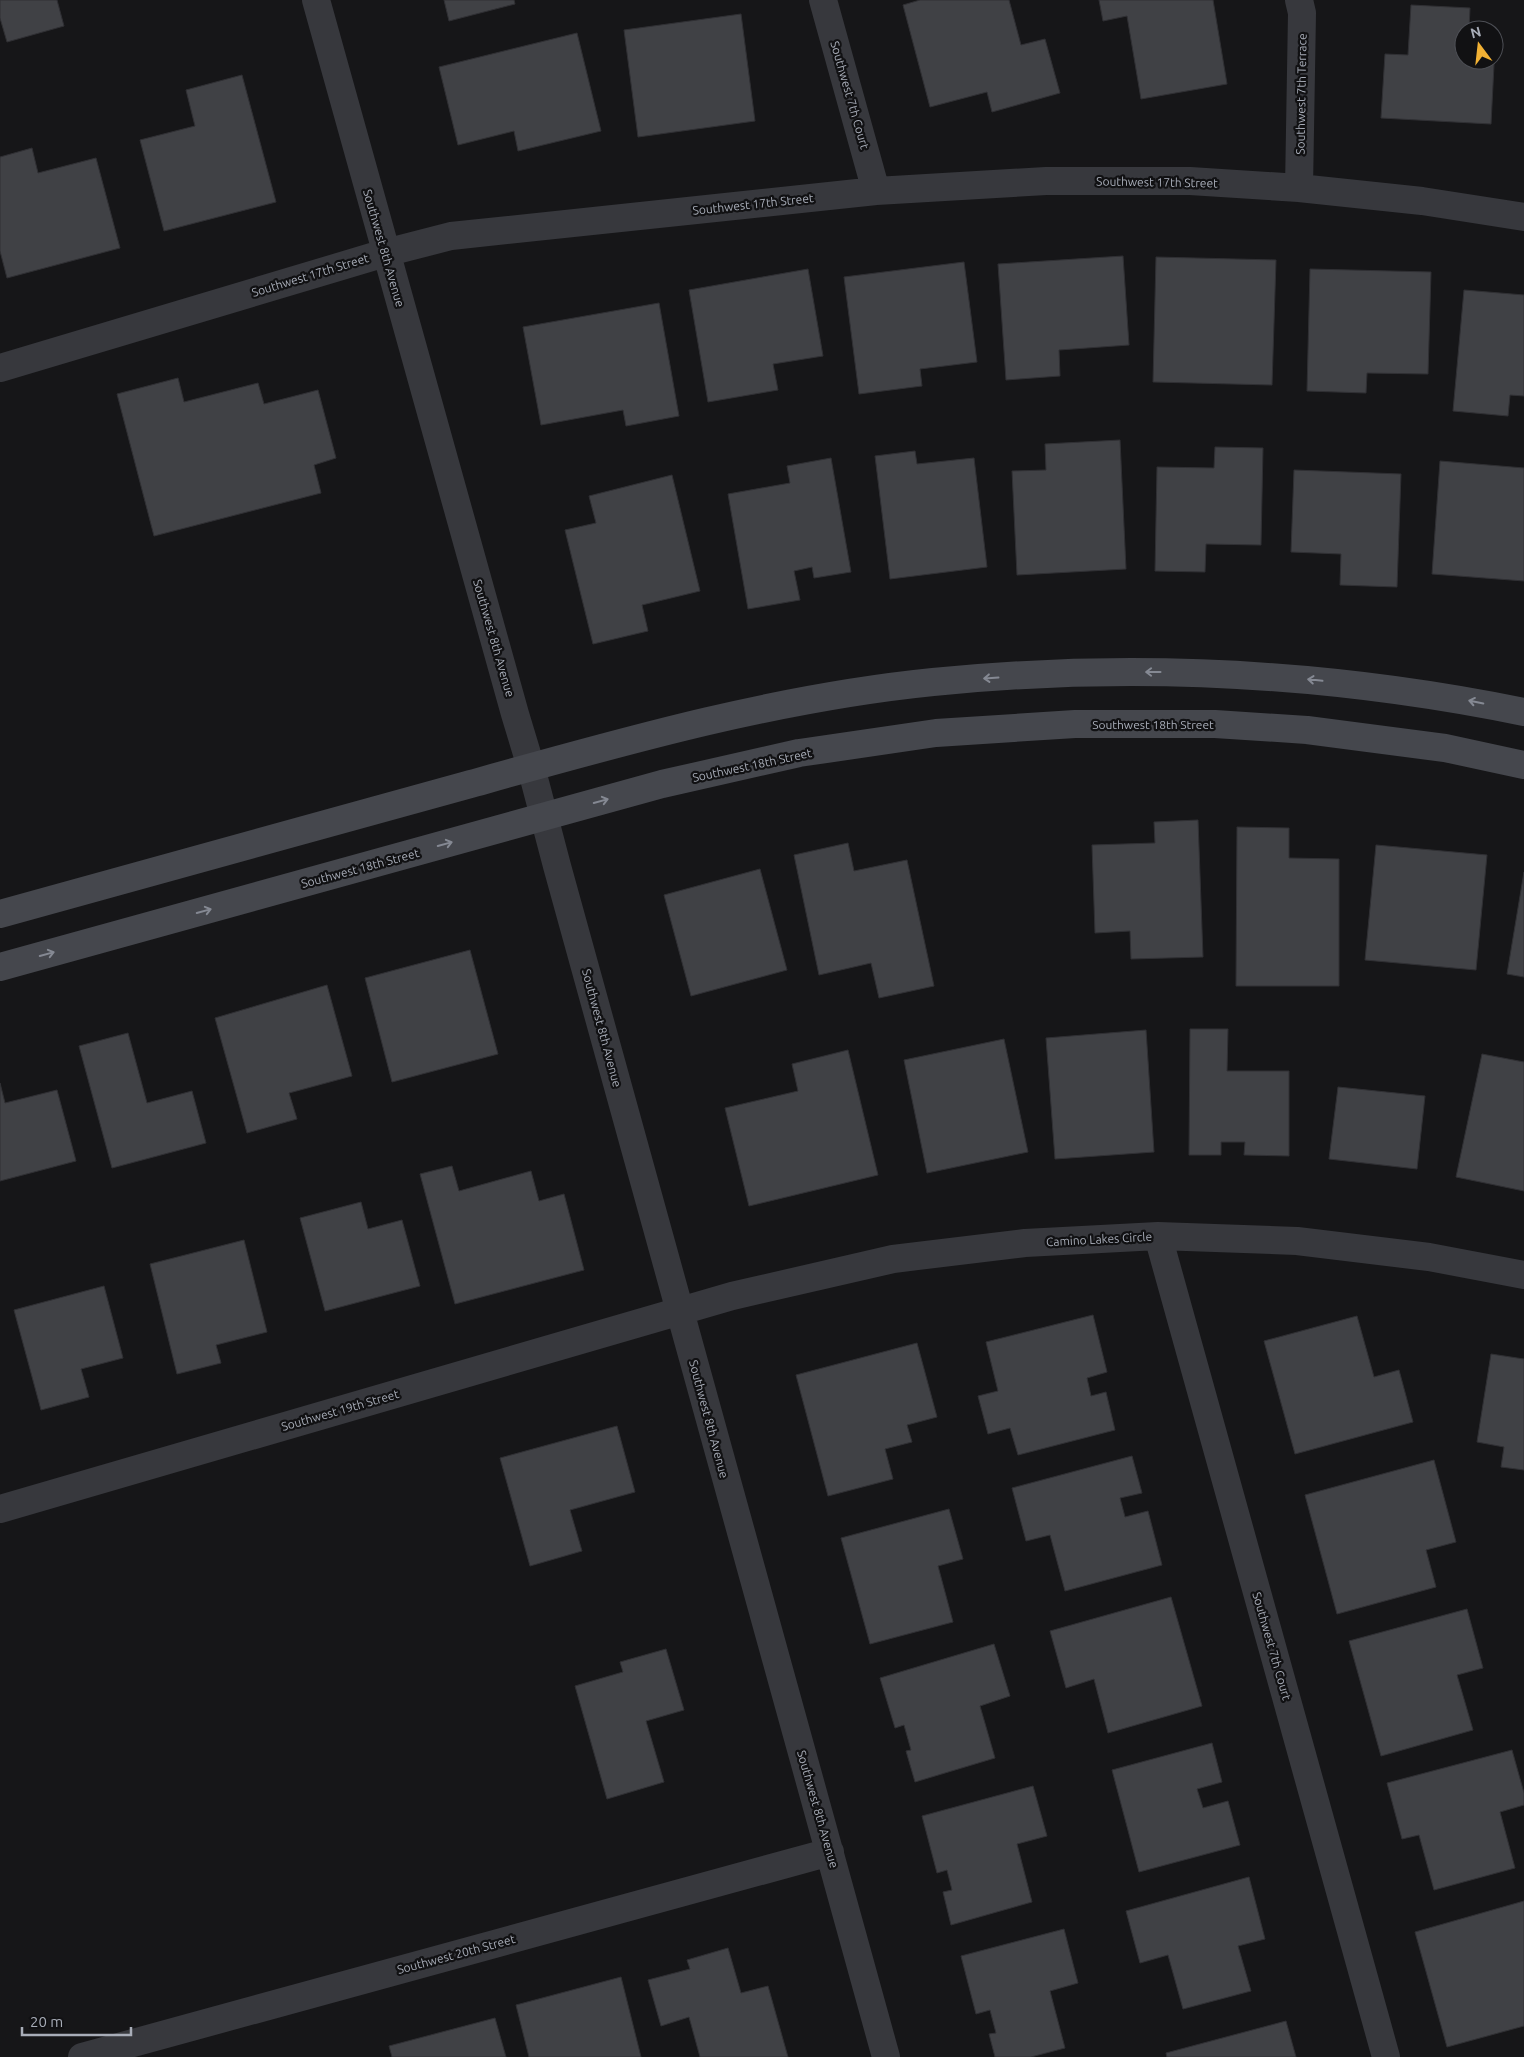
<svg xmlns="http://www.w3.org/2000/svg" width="1524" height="2057" viewBox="0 0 1524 2057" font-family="Ubuntu,sans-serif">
<rect width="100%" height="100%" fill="#161618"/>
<path fill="#404145" stroke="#303034" d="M0 0H57L64 26 7 42 0 18Z
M444 0H514L515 4 449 21Z
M920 0H1009L1021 45 1045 39 1060 93 992 112 987 92 930 107 903 5Z
M1099 0H1213L1227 84 1141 99 1127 16 1103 21Z
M1411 5 1470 8 1469 30H1464V60H1494L1495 45 1491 124 1381 118 1385 54 1408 55Z
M741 14 755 121 638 137 624 30Z
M577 33 601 131 518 151 514 131 458 145 439 67Z
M242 75 276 202 164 231 140 140 195 126 186 90Z
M32 148 38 173 96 158 120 248 7 278 0 251V157Z
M1123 256 1129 345 1059 350 1060 376 1006 380 998 264Z
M1156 257 1276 260 1272 385 1153 382Z
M964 262 977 362 920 369 922 386 859 394 844 277Z
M808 269 823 356 773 364 778 390 708 402 689 290Z
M1310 269 1431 272 1428 374 1367 373 1366 393 1307 391Z
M1464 290 1524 295V396L1510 395 1508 416 1453 411Z
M659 303 679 416 626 426 623 410 541 425 523 327Z
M178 378 184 402 258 383 264 404 318 390 336 458 314 465 321 493 154 536 117 394Z
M1120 440 1126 569 1017 575 1012 471 1046 470 1045 444Z
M1215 447 1263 448 1261 545 1206 544 1205 572 1155 571 1157 467 1214 468Z
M915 451 917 464 974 458 987 567 890 579 875 456Z
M831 458 851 572 814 578 812 567 794 571 800 600 748 609 728 494 790 483 787 466Z
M1440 461 1524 468V581L1432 574Z
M1294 470 1401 474 1397 587 1340 585 1341 554 1291 552Z
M672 475 700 591 642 605 648 631 593 644 565 530 596 523 589 496Z
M1198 820 1203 957 1131 959 1130 931 1095 933 1092 845 1155 843 1154 822Z
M1237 827 1289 828V858L1339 859V986H1236Z
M848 843 854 871 907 860 934 986 879 998 871 963 819 975 794 855Z
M1376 845 1487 855 1476 970 1365 960Z
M760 869 787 970 691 996 664 895Z
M1524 872V977L1507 974Z
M470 950 498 1054 392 1082 365 978Z
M327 985 352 1076 289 1093 297 1119 247 1133 215 1018Z
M1190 1029H1228L1227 1071H1289V1156L1244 1155 1245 1142H1221V1155H1189Z
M1146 1030 1154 1152 1055 1159 1046 1038Z
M128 1033 147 1103 192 1091 206 1143 112 1168 79 1046Z
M1004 1039 1028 1152 927 1173 904 1060Z
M848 1050 878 1175 749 1206 725 1108 798 1091 792 1064Z
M1482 1054 1524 1062V1191L1456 1177Z
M0 1083 5 1103 57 1090 76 1161 0 1181Z
M1338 1087 1425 1096 1417 1169 1329 1159Z
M452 1166 459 1191 531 1171 539 1201 564 1194 584 1270 455 1304 420 1174Z
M361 1202 368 1229 402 1220 420 1286 325 1311 300 1218Z
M244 1240 267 1332 216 1345 221 1363 177 1374 150 1264Z
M104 1286 123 1358 81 1369 89 1397 41 1410 14 1310Z
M1093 1315 1107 1372 1087 1378 1091 1396 1106 1392 1115 1430 1018 1455 1010 1428 988 1434 978 1396 998 1391 986 1342Z
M1357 1316 1374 1377 1399 1370 1413 1422 1295 1454 1264 1341Z
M917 1343 937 1417 907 1425 912 1442 885 1449 893 1479 828 1496 796 1375Z
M1491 1354 1524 1359V1470L1501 1467 1504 1447 1477 1442Z
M617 1426 635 1492 570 1510 582 1551 530 1566 500 1458Z
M1132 1456 1142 1493 1120 1498 1125 1517 1148 1511 1162 1565 1065 1591 1050 1535 1026 1541 1012 1488Z
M1434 1460 1456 1542 1426 1550 1436 1587 1337 1614 1305 1495Z
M949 1509 963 1559 938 1566 953 1622 870 1644 841 1538Z
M1171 1597 1202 1706 1108 1733 1094 1679 1066 1688 1050 1631Z
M1467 1609 1483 1668 1457 1675 1473 1730 1381 1756 1349 1641Z
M994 1644 1010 1696 980 1706 995 1758 915 1782 906 1751 911 1750 904 1725 895 1728 880 1678Z
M666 1649 684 1710 646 1721 664 1782 607 1799 575 1686 623 1672 620 1662Z
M1212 1743 1222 1782 1197 1789 1203 1808 1228 1801 1240 1845 1139 1872 1112 1770Z
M1512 1750 1524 1793V1805L1500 1812 1515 1868 1434 1890 1419 1835 1402 1839 1387 1783Z
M1033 1786 1047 1836 1017 1844 1032 1902 951 1925 943 1892 952 1890 947 1870 937 1873 922 1816Z
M1249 1877 1265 1939 1238 1946 1251 1991 1183 2009 1168 1955 1140 1963 1126 1911Z
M1524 1901V2026L1447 2047 1415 1932Z
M1064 1929 1078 1983 1050 1991 1065 2048 1031 2057H995L989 2034 996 2033 990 2010 976 2014 961 1956Z
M728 1948 741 1993 768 1986 788 2057H700L689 2017 661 2026 648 1980 690 1969 687 1960Z
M621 1977 641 2057H529L516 2005Z
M495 2018 506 2057H392L389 2046Z
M1286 2021 1296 2057H1167L1166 2053Z"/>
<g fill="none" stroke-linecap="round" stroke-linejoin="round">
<path stroke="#37383d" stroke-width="28" d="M316 0 515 714 531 767 557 866 886 2057
M823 0 876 191
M1299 0 1302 13 1299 188
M0 368 385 253 451 236 876 191 1046 181H1190L1299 188 1422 201 1524 217
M1158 1236 1386 2057
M0 1509 732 1296 893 1259 1025 1243 1158 1236 1297 1241 1429 1257 1524 1275
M82 2057 830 1852"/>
<path stroke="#45474d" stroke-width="28" d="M0 914C156 871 312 828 467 785 621 742 774 698 933 682 1132 662 1328 672 1524 712
M0 967 662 784 799 753 936 733 1075 724H1215L1307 730 1445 748 1524 765"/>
</g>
<defs><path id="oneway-shaft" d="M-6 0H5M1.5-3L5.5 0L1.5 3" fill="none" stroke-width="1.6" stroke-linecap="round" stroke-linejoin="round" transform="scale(1.25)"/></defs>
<g stroke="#858993">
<use href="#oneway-shaft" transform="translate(1153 672) rotate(-180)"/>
<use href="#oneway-shaft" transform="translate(991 678) rotate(176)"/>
<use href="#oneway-shaft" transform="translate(1315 680) rotate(-174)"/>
<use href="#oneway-shaft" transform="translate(1476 702) rotate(-168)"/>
<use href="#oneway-shaft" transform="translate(601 801) rotate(-15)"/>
<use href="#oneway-shaft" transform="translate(445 844) rotate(-15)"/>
<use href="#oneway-shaft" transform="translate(204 911) rotate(-15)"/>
<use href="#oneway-shaft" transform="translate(47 954) rotate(-15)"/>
</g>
<g text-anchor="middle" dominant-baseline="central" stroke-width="4.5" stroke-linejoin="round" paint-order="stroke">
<g font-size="12" fill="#a8adb8" stroke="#111113">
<text transform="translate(1301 94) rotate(-89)">Southwest 7th Terrace</text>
<text transform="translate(850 95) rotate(74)">Southwest 7th Court</text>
<text transform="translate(1157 182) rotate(1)">Southwest 17th Street</text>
<text transform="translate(753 204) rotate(-6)">Southwest 17th Street</text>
<text transform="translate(384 248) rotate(74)">Southwest 8th Avenue</text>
<text transform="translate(310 275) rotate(-17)">Southwest 17th Street</text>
<text transform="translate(494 638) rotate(74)">Southwest 8th Avenue</text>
<text x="1153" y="724">Southwest 18th Street</text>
<text transform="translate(752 765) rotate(-12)">Southwest 18th Street</text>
<text transform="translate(360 868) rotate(-15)">Southwest 18th Street</text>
<text transform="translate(602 1028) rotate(75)">Southwest 8th Avenue</text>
<text transform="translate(1099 1239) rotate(-3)">Camino Lakes Circle</text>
<text transform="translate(340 1410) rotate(-16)">Southwest 19th Street</text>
<text transform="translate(709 1419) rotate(75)">Southwest 8th Avenue</text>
<text transform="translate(1272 1646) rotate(74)">Southwest 7th Court</text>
<text transform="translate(818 1809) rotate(74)">Southwest 8th Avenue</text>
<text transform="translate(456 1954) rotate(-15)">Southwest 20th Street</text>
</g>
</g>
<g transform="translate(1479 45) rotate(345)"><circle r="24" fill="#111113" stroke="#4d4f55"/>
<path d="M0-4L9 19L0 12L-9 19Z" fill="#f2b134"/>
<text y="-8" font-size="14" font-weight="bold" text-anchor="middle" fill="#a8adb8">N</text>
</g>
<path d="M22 2027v8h109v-8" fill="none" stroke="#a8adb8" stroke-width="2.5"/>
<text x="30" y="2027" font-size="15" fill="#a8adb8" stroke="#111113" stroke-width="4" paint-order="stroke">20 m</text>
</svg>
